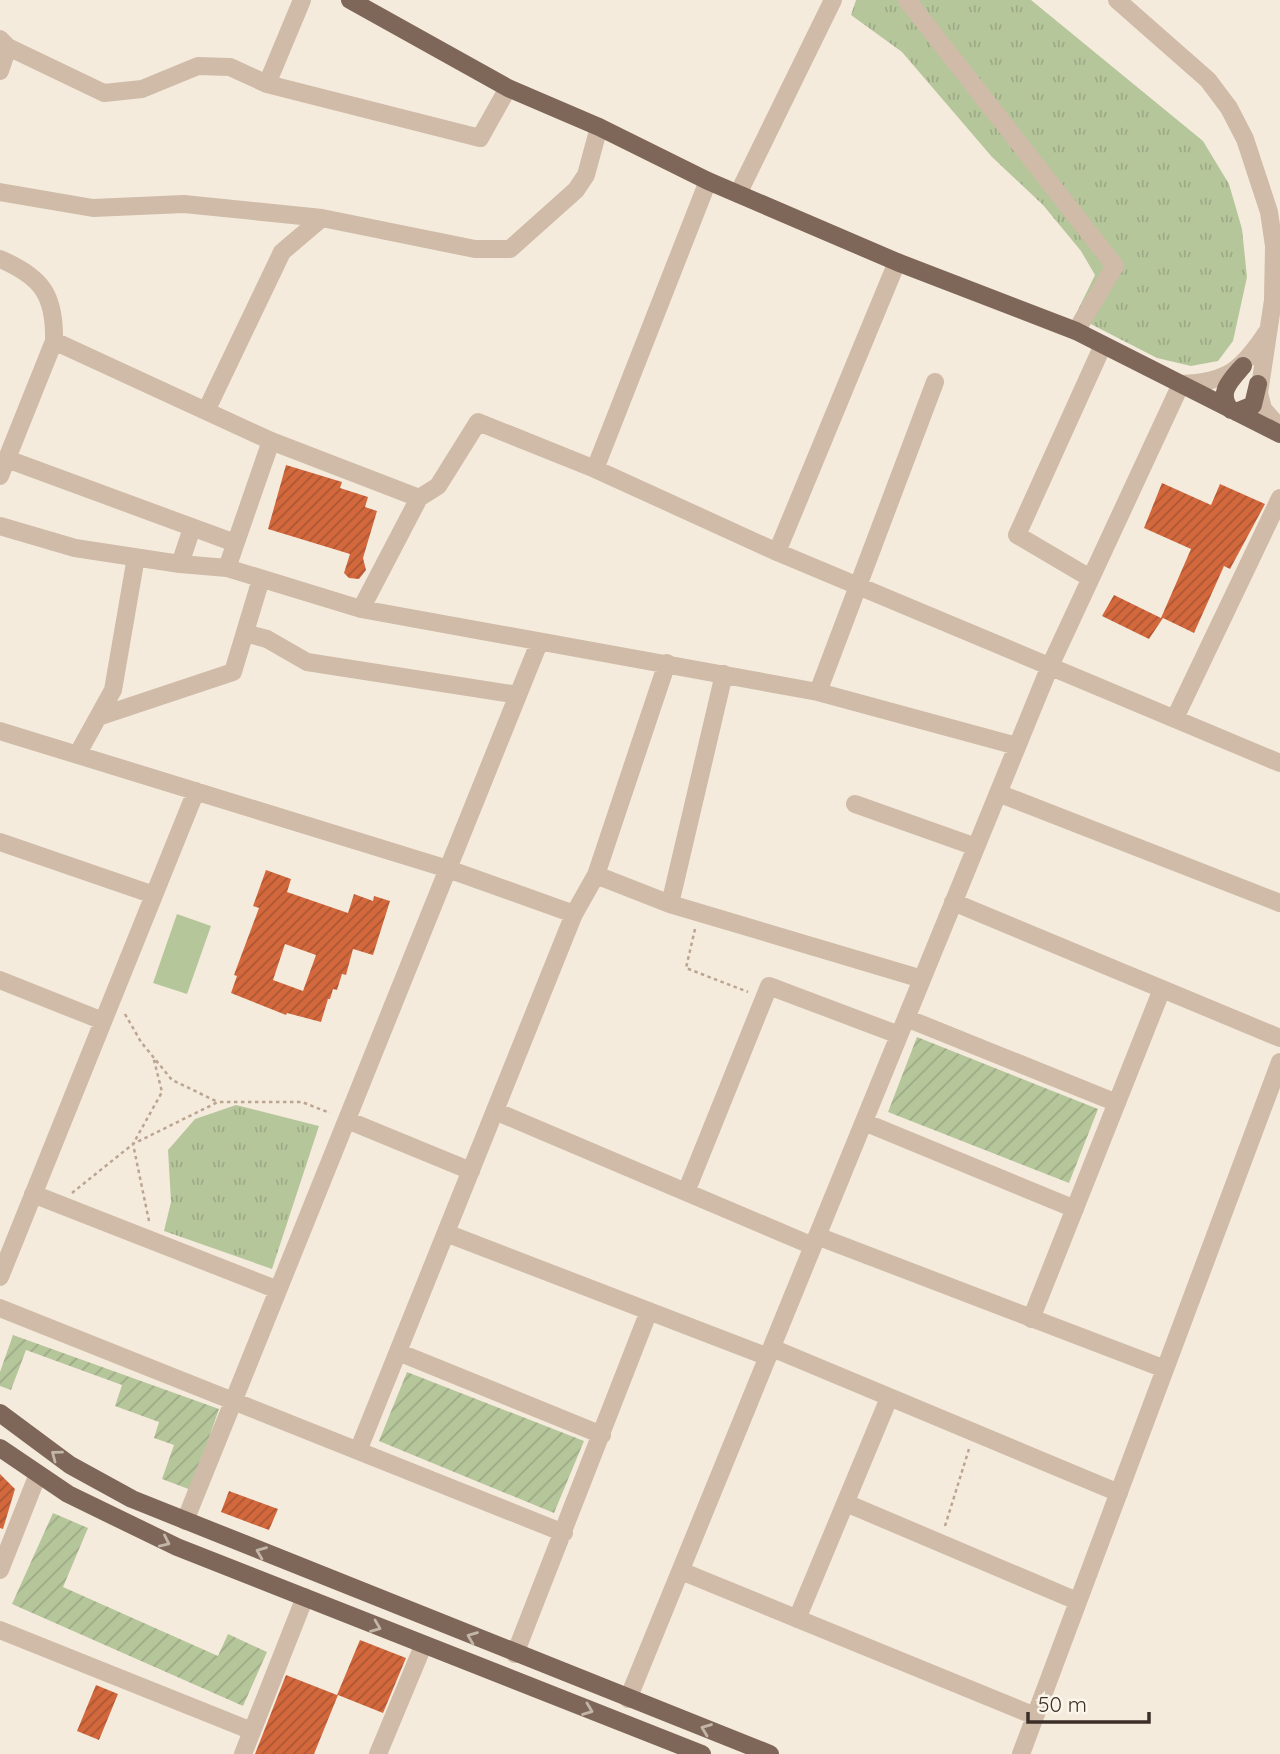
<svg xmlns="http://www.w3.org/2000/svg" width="1280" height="1754" viewBox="0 0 1280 1754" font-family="Quicksand,sans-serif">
<defs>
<pattern id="grass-tufts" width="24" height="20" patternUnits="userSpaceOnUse" patternTransform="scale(1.75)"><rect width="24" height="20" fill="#b6c69b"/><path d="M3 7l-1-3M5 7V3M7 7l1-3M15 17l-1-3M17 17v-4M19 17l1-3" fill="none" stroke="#9daa86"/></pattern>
<pattern id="garden-furrows" width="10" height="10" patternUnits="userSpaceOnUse" patternTransform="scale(1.75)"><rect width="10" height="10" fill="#b6c69b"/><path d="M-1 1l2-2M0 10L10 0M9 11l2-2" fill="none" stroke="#9daa86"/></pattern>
<pattern id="building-hatch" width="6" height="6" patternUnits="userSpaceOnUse" patternTransform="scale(1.75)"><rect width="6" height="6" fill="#d3683d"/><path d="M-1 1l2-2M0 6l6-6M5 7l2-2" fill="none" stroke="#ac5633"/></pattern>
</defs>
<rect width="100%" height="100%" fill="#f5ebdd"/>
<path fill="url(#grass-tufts)" d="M856 0H1031L1203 141 1229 184 1242 229 1247 277 1233 341 1218 361 1191 366 1157 358 1075 316 1095 275 1081 251 1043 205 992 157 902 52 851 15Z
M236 1105 319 1126 272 1269 164 1231 171 1202 168 1150 195 1119Z"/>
<path fill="url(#garden-furrows)" d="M917 1037 1098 1109 1069 1183 888 1112Z
M13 1335 219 1409 191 1490 162 1479 174 1445 154 1438 159 1422 115 1406 122 1385 26 1350 11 1390 0 1386V1372Z
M407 1372 584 1441 554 1513 379 1441Z
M53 1513 88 1528 63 1587 218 1656 228 1634 267 1652 243 1706 12 1604Z"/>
<path fill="#b6c69b" d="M177 914 211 926 187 994 153 983Z"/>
<path fill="url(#building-hatch)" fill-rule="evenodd" d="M286 465 342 482 340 488 368 497 365 507 377 511 363 558 366 570 359 579 349 578 344 573 350 554 268 529Z
M1162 483 1211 505 1220 484 1265 504 1230 569 1224 566 1194 633 1163 618 1149 639 1102 616 1114 595 1161 618 1191 549 1144 528Z
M266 870 291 879 287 892 348 913 354 894 373 901 374 896 390 901 373 955 353 949 346 975 342 974 337 990 333 989 330 999H328L321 1022 287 1013 286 1015 231 993 237 976 234 975 259 908 253 906ZM285 944 316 955 303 991 273 980Z
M0 1474 15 1489 3 1529 0 1528Z
M229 1491 278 1509 269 1530 221 1512Z
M360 1640 406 1658 383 1713 338 1695 314 1754H255L286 1675 337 1695Z
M96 1685 118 1694 99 1740 77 1731Z"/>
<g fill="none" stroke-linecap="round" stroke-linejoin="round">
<path stroke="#bba591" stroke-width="2.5" stroke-dasharray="3.5 3.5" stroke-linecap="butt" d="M695 929 686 968 748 992
M125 1014 141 1042 172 1080 218 1102
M72 1193 133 1144 218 1102H302L330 1113
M149 1221 133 1144 162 1092 153 1056
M945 1526 969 1449"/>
<path stroke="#cfbba7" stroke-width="18" d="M907 0 1115 266 1076 331
M1117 0 1208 80 1229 108 1245 139 1269 212 1274 246 1273 300 1259 393 1263 409 1280 428
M0 39 8 47 104 93 142 89 198 66 230 67 267 84 480 138 508 88
M0 71 8 47
M267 84 302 0
M0 192 93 208 184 204 322 218 475 249H510L576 190 586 175 599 127
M738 194 833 0
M0 259C42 277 55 295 54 341
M206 411 282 252 322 218
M7 459 235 543
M595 469 708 181
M0 476 54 341 271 441 419 498
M0 526 75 548 180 564 227 568 361 609 818 692 1017 746
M777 552 897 262
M180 564 192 528
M227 568 271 441
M1090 578 1017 535 1103 345
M361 609 419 498 438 486 478 422 595 469 777 552 1280 763
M245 633 267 639 307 662 518 695
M818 692 935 382
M98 717 233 672 261 579
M1175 718 1280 498
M0 731 448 869 574 914
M77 755 113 690 136 557
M998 793 1280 903
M855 804 976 847
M0 842 154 895
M596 875 670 904 922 979
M953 902 1280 1038
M670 904 724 674
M0 980 103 1021
M906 1018 1117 1103
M495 1111 813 1246
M347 1120 471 1171
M864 1122 1075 1209
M686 1192 769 986 899 1035
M33 1194 278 1290
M446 1233 768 1357
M817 1236 1165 1369
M0 1277 196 791
M0 1308 564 1533
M1031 1319 1162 989
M772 1348 1119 1493
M398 1352 602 1435
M358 1451 574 914 596 875 667 663
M846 1503 1077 1601
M185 1521 539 643
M0 1570 38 1474
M681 1571 1035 1716
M797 1619 889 1398
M0 1630 252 1731
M515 1654 649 1311
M628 1699 1050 666 1181 384C1228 382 1242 370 1267 332
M243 1754 305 1597
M378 1754 423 1646
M1021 1754 1280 1062"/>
<path stroke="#7e6658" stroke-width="18" d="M350 0 508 88 599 127 708 181 897 262 1076 331 1280 434
M1231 410C1216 393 1231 380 1243 366
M1236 412 1253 405 1258 384
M0 1413 70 1465 132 1499 770 1754
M0 1448 68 1494 177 1547 702 1754"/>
</g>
<defs><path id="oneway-chevron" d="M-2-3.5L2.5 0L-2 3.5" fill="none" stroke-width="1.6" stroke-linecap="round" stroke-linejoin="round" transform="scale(1.75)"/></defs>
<g stroke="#c3b5a8">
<use href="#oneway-chevron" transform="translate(56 1455) rotate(-143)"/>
<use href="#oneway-chevron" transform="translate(165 1542) rotate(25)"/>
<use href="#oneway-chevron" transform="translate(261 1552) rotate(-158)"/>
<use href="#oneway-chevron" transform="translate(376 1627) rotate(22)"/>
<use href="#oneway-chevron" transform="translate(472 1637) rotate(-158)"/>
<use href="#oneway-chevron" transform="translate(588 1710) rotate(21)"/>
<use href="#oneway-chevron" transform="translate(706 1729) rotate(-159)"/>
</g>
<path d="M1028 1712v10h121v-10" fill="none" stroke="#3b2f28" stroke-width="3.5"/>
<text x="1038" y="1712" font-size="21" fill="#3b2f28" stroke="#fcf5ea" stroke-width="5" paint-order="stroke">50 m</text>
</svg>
